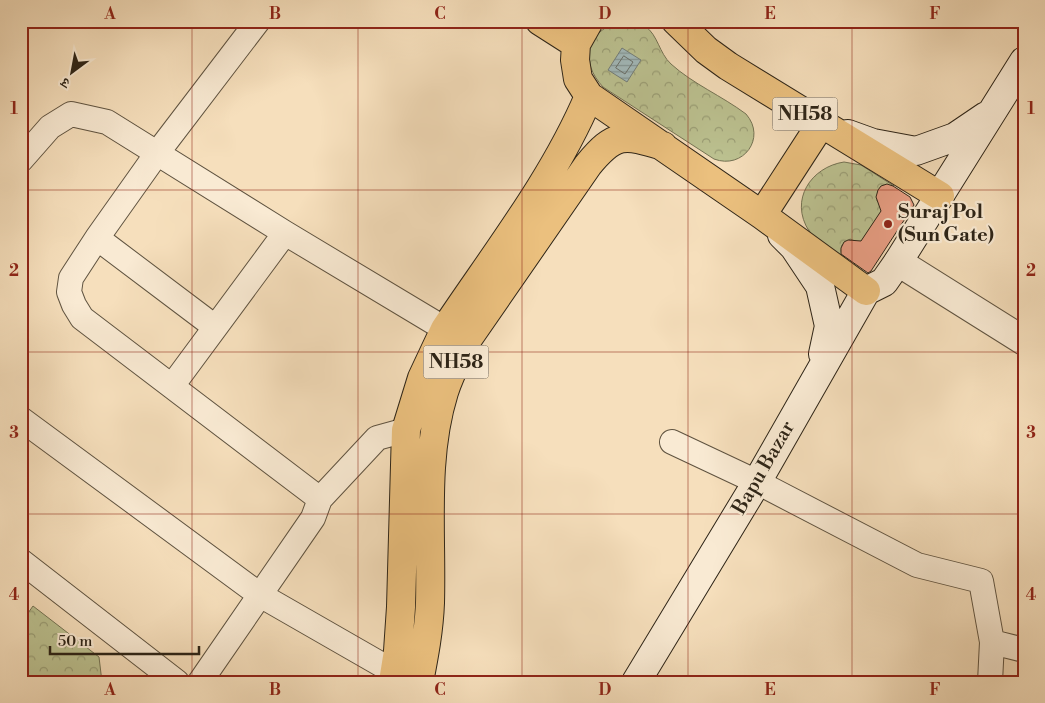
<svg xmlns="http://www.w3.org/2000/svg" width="1045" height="703" viewBox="0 0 1045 703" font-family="'Libre Bodoni','Noto Serif Devanagari',serif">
<defs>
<pattern id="park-crowns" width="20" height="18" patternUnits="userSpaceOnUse" patternTransform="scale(1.25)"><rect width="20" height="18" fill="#bcc291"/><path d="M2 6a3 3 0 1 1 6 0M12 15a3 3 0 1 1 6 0" fill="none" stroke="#999d75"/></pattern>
<pattern id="water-rules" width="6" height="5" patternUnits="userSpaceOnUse" patternTransform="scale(1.25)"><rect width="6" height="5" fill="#a2babc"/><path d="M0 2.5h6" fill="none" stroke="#849798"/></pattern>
</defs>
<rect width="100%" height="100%" fill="#f6dfbc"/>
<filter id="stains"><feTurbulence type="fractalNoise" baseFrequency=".004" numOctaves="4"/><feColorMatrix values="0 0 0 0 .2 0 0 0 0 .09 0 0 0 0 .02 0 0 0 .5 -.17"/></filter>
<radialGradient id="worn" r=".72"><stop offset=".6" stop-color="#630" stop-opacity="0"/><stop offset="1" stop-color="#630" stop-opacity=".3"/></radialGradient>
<path fill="url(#park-crowns)" stroke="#747354" d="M618 22C627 21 637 21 645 26 658 35 659 53 671 64 693 84 722 96 746 114 767 138 743 170 714 159L603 87C580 62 585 33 618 22Z
M844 162 861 165 894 186 884 185 878 190 877 201 884 208 860 243 850 239 842 245 841 251 845 259C834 251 817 243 809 231 789 200 811 167 844 162Z
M33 606 99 657 102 682H21V623Z"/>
<path fill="url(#water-rules)" stroke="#737e7a" d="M622 48 641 60 627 82 608 70Z"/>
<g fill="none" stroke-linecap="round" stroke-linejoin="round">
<path stroke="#686f6a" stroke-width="1" d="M624 56 633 62 625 74 616 68Z"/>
</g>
<path fill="#ea9f85" stroke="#2d2417" d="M887 184 893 186 910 197 914 205 871 271 868 273 841 254V248L844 242 848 240 861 241 881 211 876 197 878 190 881 186Z"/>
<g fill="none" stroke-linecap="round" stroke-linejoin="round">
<g stroke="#5f5340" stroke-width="26">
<path id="minor" d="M258 21 158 152 97 238 71 278 69 292 74 305 82 318 320 499
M21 160 50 127 71 114 107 122 285 233 445 329
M97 238 215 327
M172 386 285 233
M21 419 260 595 396 673
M672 442 757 482 917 565 981 581 992 642 990 682
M21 561 177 682
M992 642 1024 650
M200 682 313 518 320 499 377 438 406 430"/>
</g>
<g stroke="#5f5340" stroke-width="30">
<path id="tertiary" d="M898 262 1024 341"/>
</g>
<g stroke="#2d2417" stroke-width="30">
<path id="secondary" d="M848 134 873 143 916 151 955 137 986 116
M782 235 794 247 820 286 829 326 823 354
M636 682 757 482 866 291 884 282 898 262 1024 61"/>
</g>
<g stroke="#2d2417" stroke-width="30">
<path id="trunk" d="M540 21 576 44
M589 21 576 44 575 60 578 79 589 96 762 215 866 291
M676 21 706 50 728 66 940 196
M762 215 821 124
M393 682 398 651 401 607 406 430 422 378 445 329C495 254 554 179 589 96
M419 682C424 656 429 630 430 603 432 533 423 459 444 392 450 373 459 357 467 340L588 165C615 132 624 134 663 146"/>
</g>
<use href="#minor" stroke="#f9ead3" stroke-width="24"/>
<use href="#tertiary" stroke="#f9ead3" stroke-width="28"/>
<use href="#secondary" stroke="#f9ead3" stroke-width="28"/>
<use href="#trunk" stroke="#ebc07e" stroke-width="28"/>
</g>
<path fill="none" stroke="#8f2418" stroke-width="1" stroke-opacity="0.55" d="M192 21V682M358 21V682M522 21V682M688 21V682M852 21V682M21 190H1024M21 352H1024M21 514H1024"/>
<circle fill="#8f2418" stroke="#f9ead3" stroke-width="2" cx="888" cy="224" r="5"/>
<g text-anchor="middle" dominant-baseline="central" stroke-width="4.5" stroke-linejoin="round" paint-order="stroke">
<g fill="#f9ead3" stroke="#6a5f4f" stroke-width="1">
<rect x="772.5" y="97.5" width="65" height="33" rx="4"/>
<rect x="423.5" y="345.5" width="65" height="33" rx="4"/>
</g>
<g font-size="19" font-weight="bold" fill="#2d2417">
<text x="805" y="114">NH58</text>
<text x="456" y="362">NH58</text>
</g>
<g font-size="20" font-weight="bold" fill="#2d2417" stroke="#f9ead3" text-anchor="start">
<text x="898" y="212">Suraj Pol<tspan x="898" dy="23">(Sun Gate)</tspan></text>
</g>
<g font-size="20" fill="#2d2417" stroke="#f9ead3">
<text transform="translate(764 468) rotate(-60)">Bapu Bazar</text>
</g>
</g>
<rect width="1045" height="703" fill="none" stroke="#f6dfbc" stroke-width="55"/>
<g transform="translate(72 72) rotate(212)" stroke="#f9ead3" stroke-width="4" paint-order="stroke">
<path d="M0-4L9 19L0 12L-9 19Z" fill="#2d2417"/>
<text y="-8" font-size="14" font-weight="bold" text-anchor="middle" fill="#2d2417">उ</text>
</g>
<path d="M50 646v8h149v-8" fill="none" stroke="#2d2417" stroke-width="2.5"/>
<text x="58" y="646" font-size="15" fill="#2d2417" stroke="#f9ead3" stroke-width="4" paint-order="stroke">50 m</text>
<rect x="28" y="28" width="990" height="648" fill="none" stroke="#8f2418" stroke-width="2"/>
<g font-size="16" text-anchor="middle" font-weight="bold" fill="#8f2418">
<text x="110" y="19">A</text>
<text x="275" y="19">B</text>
<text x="440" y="19">C</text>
<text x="605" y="19">D</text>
<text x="770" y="19">E</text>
<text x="935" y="19">F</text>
<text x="14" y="114">1</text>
<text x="1031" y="114">1</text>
<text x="14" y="276">2</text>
<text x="1031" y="276">2</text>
<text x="14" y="438">3</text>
<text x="1031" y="438">3</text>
<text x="14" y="600">4</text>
<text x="1031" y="600">4</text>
<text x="110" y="695">A</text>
<text x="275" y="695">B</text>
<text x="440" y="695">C</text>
<text x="605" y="695">D</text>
<text x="770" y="695">E</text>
<text x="935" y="695">F</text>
</g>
<rect width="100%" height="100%" filter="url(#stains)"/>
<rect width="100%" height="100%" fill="url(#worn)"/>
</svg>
